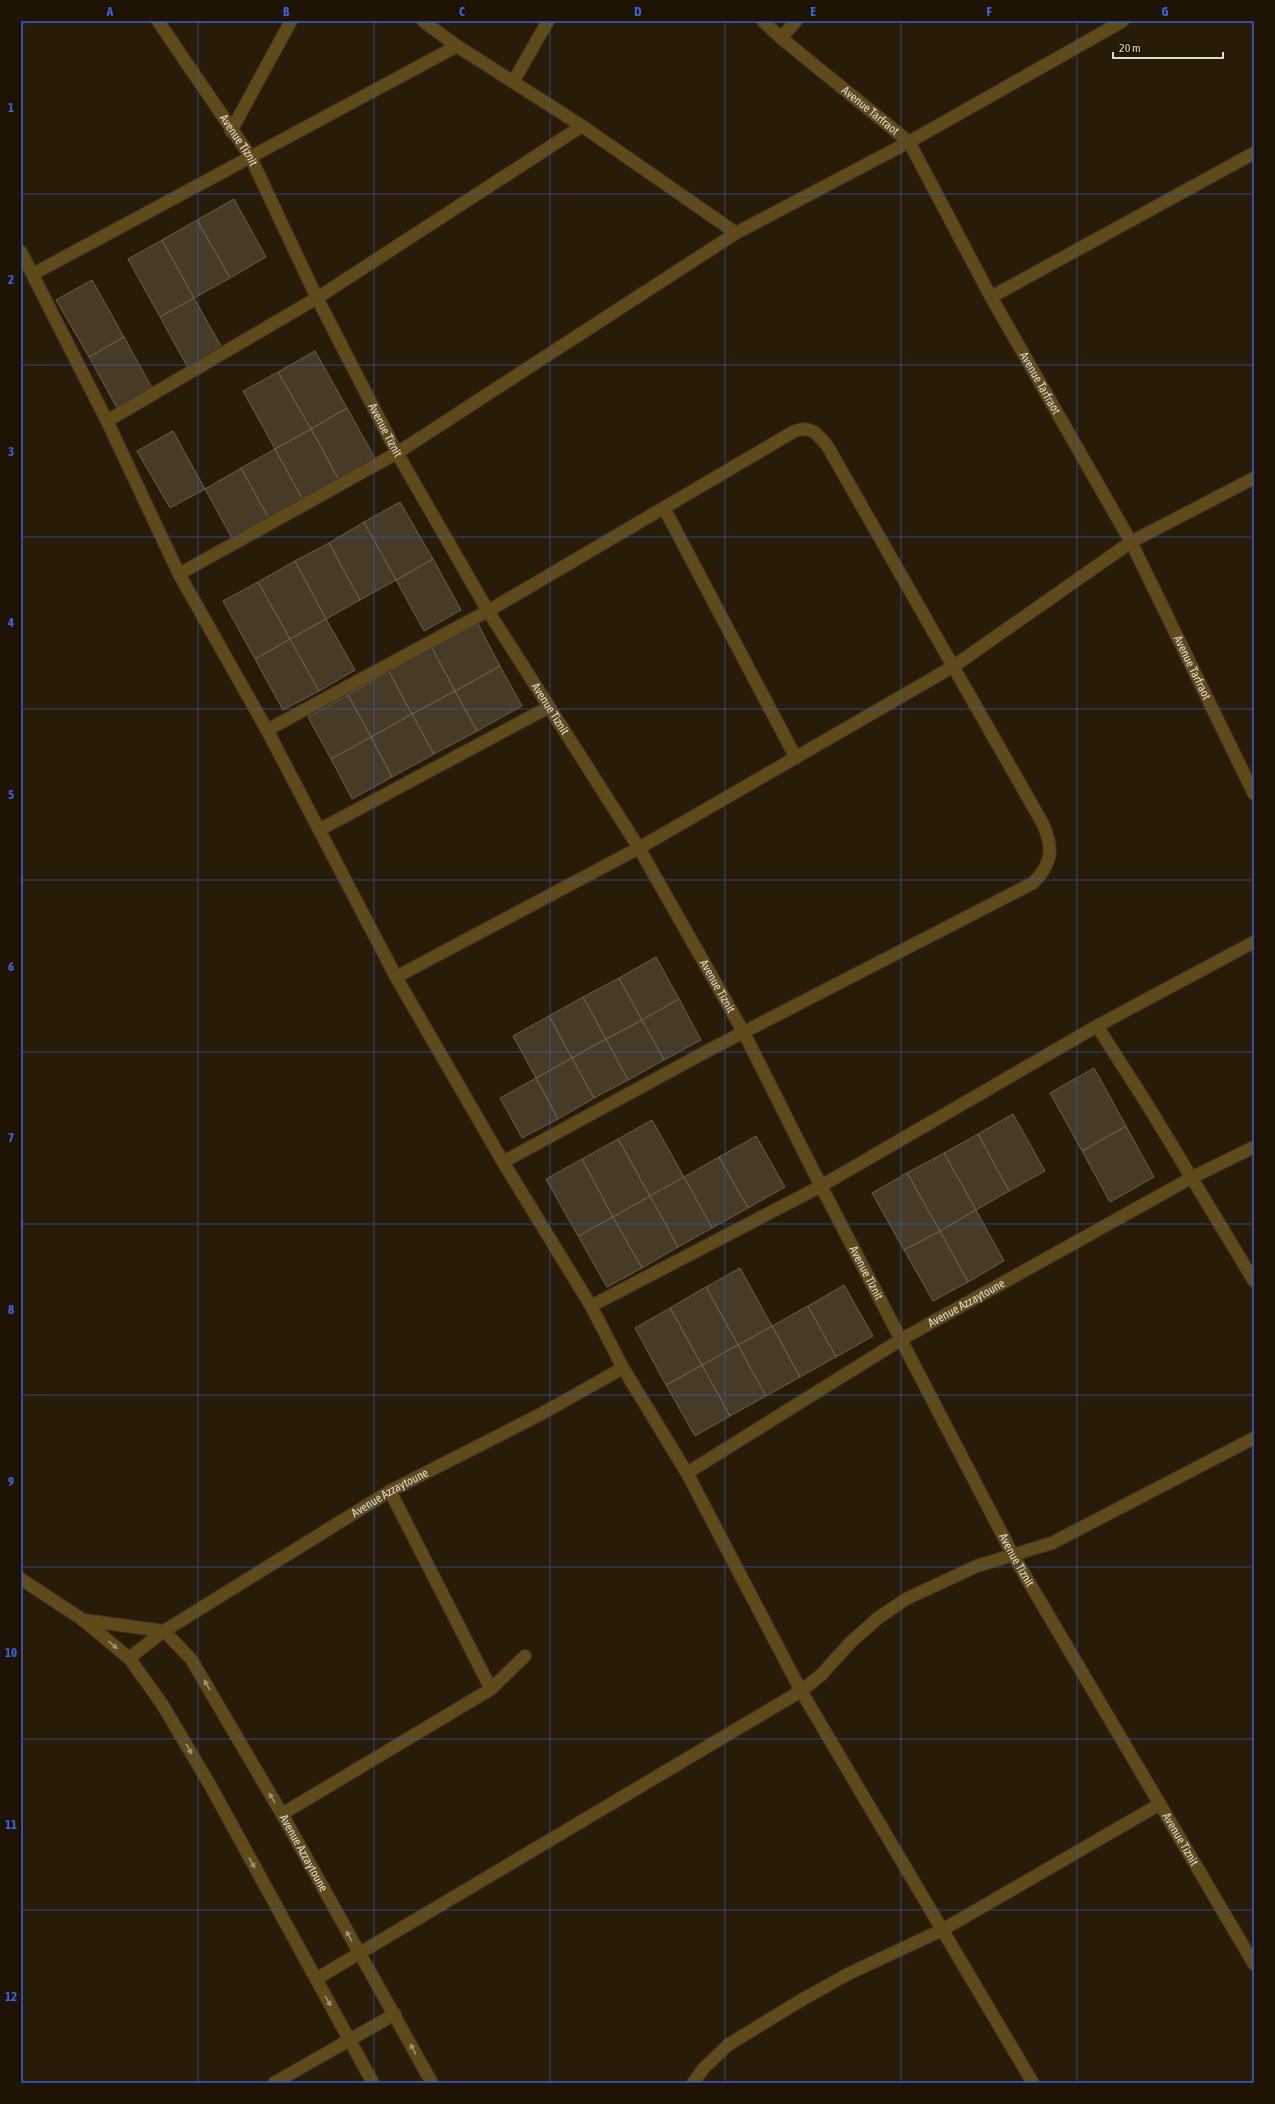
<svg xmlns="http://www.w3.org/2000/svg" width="1275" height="2104" viewBox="0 0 1275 2104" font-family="'Asap Condensed',sans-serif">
<rect width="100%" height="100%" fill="#281c08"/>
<path fill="#473a26" stroke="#6d5f49" d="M234 199 266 257 230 278 197 220Z
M197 220 230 278 194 298 162 240Z
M162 240 194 298 160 317 128 259Z
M92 280 124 337 89 357 56 300Z
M194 298 222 348 188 368 160 317Z
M124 337 152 388 117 408 89 357Z
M315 351 347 408 311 429 278 372Z
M278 372 311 429 275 449 243 391Z
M347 408 376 460 339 480 311 429Z
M311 429 339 480 303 500 275 449Z
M173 431 205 489 170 508 137 451Z
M275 449 303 500 269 519 241 468Z
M241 468 269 519 233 540 205 489Z
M400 502 433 559 396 580 364 522Z
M364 522 396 580 360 600 329 543Z
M329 543 360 600 326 619 295 561Z
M433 559 461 610 424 631 396 580Z
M295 561 326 619 290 639 258 582Z
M258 582 290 639 255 659 223 601Z
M326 619 355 670 319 691 290 639Z
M478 624 500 666 455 691 432 648Z
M290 639 319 691 283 710 255 659Z
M432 648 455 691 412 714 389 672Z
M500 666 522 706 477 731 455 691Z
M389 672 412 714 371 737 348 695Z
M455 691 477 731 434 754 412 714Z
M348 695 371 737 331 759 308 717Z
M412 714 434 754 392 777 371 737Z
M371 737 392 777 352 799 331 759Z
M656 957 679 999 642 1020 619 978Z
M619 978 642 1020 606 1039 583 997Z
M583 997 606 1039 572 1058 549 1016Z
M679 999 701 1040 664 1060 642 1020Z
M549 1016 572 1058 536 1078 513 1036Z
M642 1020 664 1060 628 1080 606 1039Z
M606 1039 628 1080 594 1098 572 1058Z
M572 1058 594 1098 558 1119 536 1078Z
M1094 1068 1126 1126 1082 1151 1050 1093Z
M536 1078 558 1119 522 1138 500 1098Z
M1013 1114 1045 1171 1009 1191 978 1134Z
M652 1120 684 1177 650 1196 618 1139Z
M1126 1126 1154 1177 1110 1202 1082 1151Z
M978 1134 1009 1191 976 1210 944 1153Z
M756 1136 785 1187 748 1208 719 1157Z
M618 1139 650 1196 613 1217 582 1159Z
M944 1153 976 1210 940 1231 907 1173Z
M719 1157 748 1208 712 1228 684 1177Z
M582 1159 613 1217 578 1236 546 1179Z
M907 1173 940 1231 904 1250 872 1193Z
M684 1177 712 1228 678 1247 650 1196Z
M650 1196 678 1247 642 1268 613 1217Z
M976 1210 1004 1261 968 1282 940 1231Z
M613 1217 642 1268 607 1287 578 1236Z
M940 1231 968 1282 933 1301 904 1250Z
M740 1268 772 1326 738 1345 706 1287Z
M844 1285 873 1336 836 1357 808 1306Z
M706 1287 738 1345 702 1365 670 1308Z
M808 1306 836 1357 800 1377 772 1326Z
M670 1308 702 1365 666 1385 635 1328Z
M772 1326 800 1377 766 1396 738 1345Z
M738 1345 766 1396 730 1416 702 1365Z
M702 1365 730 1416 695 1436 666 1385Z"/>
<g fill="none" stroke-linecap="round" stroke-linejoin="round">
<g stroke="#423724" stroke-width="14">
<g id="minor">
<path id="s1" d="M158 21 250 156 317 298 397 453 488 611 639 848 744 1033 821 1186 1013 1555 1254 1964"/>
<path d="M423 21 457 46 582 126 736 233"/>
<path id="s2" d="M763 21 781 38 909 142 991 297 1131 542 1254 794"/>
<path d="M781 38 796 21"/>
<path d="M513 82 548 21"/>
<path d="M231 131 291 21"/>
<path d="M21 252 107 421 179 574 267 730 396 977 503 1162 591 1306 623 1368 687 1473 801 1691 1033 2083"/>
<path d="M33 274 457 46"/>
<path d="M991 297 1254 153"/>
<path d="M107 421 317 298 582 126"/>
<path d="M664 508 796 758"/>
<path d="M179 574 397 453 736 233 909 142 1123 21"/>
<path d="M267 730 488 611 793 432C810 424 818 434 828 447L1043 824C1054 849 1052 864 1033 883L711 1049 503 1162"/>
<path d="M319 830 549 707"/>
<path d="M396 977 639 848 954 666 1131 542 1254 478"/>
<path d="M1097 1026 1147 1104 1254 1281"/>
<path d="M591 1306 821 1186 1097 1026 1254 942"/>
<path id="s3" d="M687 1473 902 1339 1191 1178 1254 1147"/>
<path d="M390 1491 491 1689"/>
<path d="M21 1579 83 1620 129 1658 162 1704 210 1785 373 2083"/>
<path id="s4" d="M83 1620 164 1631 191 1659 282 1814 432 2083"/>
<path id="s5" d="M129 1658 164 1631 390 1491 541 1414 623 1368"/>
<path d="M282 1814 491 1689 525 1656"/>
<path d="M316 1979 801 1691 821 1675 851 1642 878 1618 906 1599 977 1566 1052 1543 1254 1438"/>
<path d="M274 2083 395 2014"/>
<path d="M693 2083 703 2069 728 2045 798 2002 848 1974 942 1930 1160 1804"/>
</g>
</g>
<use href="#minor" stroke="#5f4a1c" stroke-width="12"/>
</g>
<defs><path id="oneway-solid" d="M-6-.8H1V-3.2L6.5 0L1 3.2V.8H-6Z"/></defs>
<g fill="#a09275">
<use href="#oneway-solid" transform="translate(113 1645) rotate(40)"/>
<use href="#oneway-solid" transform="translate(207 1685) rotate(-120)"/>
<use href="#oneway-solid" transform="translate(189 1749) rotate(60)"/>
<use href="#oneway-solid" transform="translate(272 1798) rotate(-120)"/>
<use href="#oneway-solid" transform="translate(252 1863) rotate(61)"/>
<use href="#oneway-solid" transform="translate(349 1936) rotate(-119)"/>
<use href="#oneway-solid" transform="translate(328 2001) rotate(60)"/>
<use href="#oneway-solid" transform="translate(413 2049) rotate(-118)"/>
</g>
<path fill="none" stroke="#3b63d6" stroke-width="1" stroke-opacity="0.55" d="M198 21V2083M374 21V2083M550 21V2083M725 21V2083M901 21V2083M1077 21V2083M21 194H1254M21 365H1254M21 537H1254M21 709H1254M21 880H1254M21 1052H1254M21 1224H1254M21 1395H1254M21 1567H1254M21 1739H1254M21 1910H1254"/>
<g text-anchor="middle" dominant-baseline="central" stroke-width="4" stroke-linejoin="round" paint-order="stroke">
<g font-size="12" fill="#e2dace" stroke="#1e1202">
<text stroke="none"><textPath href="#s2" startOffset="140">Avenue Tarfraot</textPath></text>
<text stroke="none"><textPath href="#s1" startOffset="144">Avenue Tiznit</textPath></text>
<text stroke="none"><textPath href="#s2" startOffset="464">Avenue Tarfraot</textPath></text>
<text stroke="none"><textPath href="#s1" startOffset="469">Avenue Tiznit</textPath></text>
<text stroke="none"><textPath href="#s2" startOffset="787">Avenue Tarfraot</textPath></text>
<text stroke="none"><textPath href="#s1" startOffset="793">Avenue Tiznit</textPath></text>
<text stroke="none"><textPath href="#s1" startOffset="1117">Avenue Tiznit</textPath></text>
<text stroke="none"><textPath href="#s1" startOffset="1440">Avenue Tiznit</textPath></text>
<text stroke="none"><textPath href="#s3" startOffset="327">Avenue Azzaytoune</textPath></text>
<text stroke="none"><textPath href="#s5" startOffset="309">Avenue Azzaytoune</textPath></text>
<text stroke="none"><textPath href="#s1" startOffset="1764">Avenue Tiznit</textPath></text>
<text stroke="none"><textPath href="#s1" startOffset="2088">Avenue Tiznit</textPath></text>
<text stroke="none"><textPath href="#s4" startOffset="345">Avenue Azzaytoune</textPath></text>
</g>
</g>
<rect width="1275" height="2104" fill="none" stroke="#1e1202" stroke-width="44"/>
<path d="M1113 52v6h110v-6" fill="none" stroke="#e2dace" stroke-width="2"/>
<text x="1119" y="52" font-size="12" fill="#e2dace" stroke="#1e1202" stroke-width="3" paint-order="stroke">20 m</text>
<rect x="22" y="22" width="1231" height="2060" fill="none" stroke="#3b63d6" stroke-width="1.5"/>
<g font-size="13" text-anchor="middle" font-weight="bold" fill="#3b63d6">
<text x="110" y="16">A</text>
<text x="286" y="16">B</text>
<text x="462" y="16">C</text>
<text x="638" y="16">D</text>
<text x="813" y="16">E</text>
<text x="989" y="16">F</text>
<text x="1165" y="16">G</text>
<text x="11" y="112">1</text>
<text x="11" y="284">2</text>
<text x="11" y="456">3</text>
<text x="11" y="627">4</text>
<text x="11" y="799">5</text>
<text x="11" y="971">6</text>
<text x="11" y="1142">7</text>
<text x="11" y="1314">8</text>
<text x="11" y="1486">9</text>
<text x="11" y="1657">10</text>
<text x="11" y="1829">11</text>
<text x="11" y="2001">12</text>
</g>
</svg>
